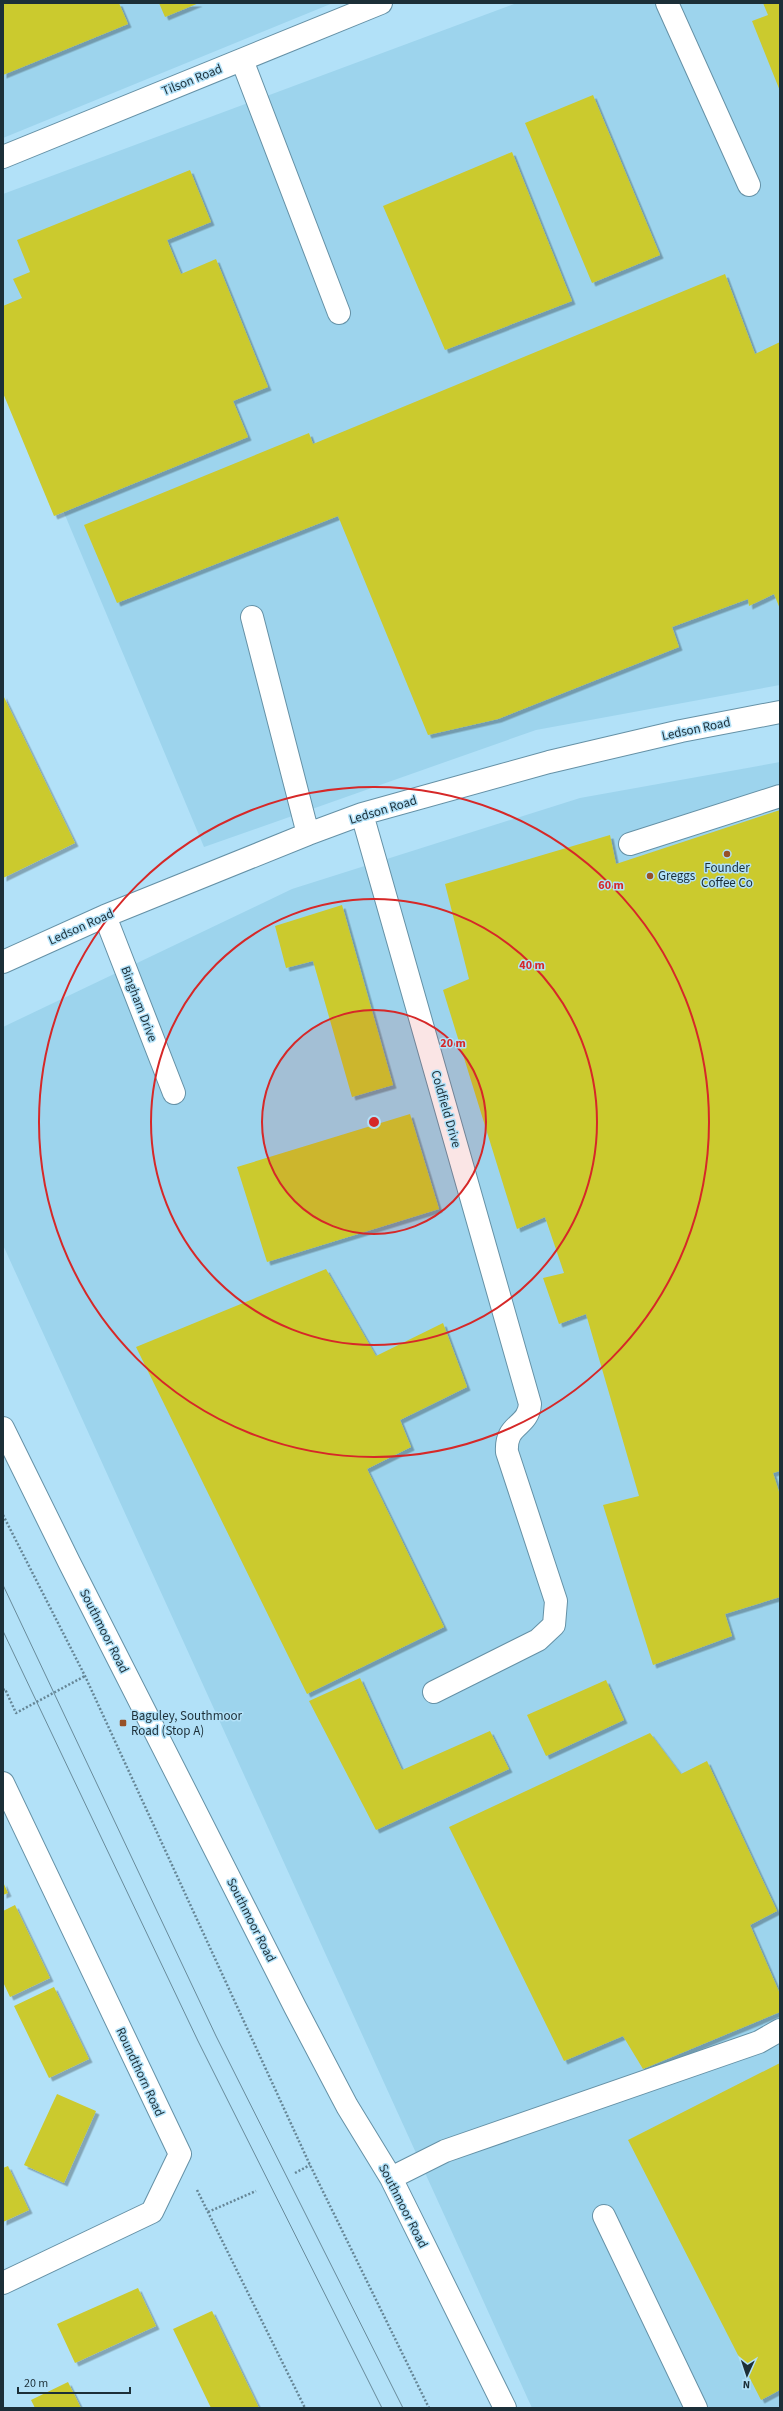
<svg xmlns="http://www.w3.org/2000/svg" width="783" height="2411" viewBox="0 0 783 2411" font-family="'Source Sans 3',sans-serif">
<defs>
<filter id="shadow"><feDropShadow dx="3.5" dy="3.5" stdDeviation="0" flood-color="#0004"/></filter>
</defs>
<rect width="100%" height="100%" fill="#b2e1f8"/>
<path fill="#9dd4ed" d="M3 3H333L3 138Z
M517 3H780V685L536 730 204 847 3 367V194Z
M780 762V2408H532L3 1245V1027L292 889 580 798Z"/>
<path fill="#cbca2f" filter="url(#shadow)" d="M3 3H119L128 24 3 75Z
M159 3H199L165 17Z
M763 3H780V91L752 21 768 15Z
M593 95 660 255 592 283 525 123Z
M512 152 572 301 445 350 383 206Z
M190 170 211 222 167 240 181 274 216 259 268 387 233 401 248 437 54 516 3 393V306L22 298 13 279 30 272 17 240Z
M725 274 755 354 780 342V609L774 594 749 606 748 599 672 627 679 647 498 719 428 735 338 516 117 603 84 525 309 433 313 444Z
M3 695 75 843 3 878Z
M780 810V1471L773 1473 780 1495V1597L725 1614 732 1636 653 1665 603 1505 639 1496 586 1314 559 1324 543 1278 564 1273 545 1217 517 1229 443 990 469 979 445 884 610 835 616 864Z
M342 905 393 1085 352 1097 313 961 286 968 275 926Z
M410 1114 439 1209 267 1262 237 1167Z
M326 1269 376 1356 443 1323 467 1387 400 1420 411 1447 367 1469 444 1627 307 1694 136 1347Z
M360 1678 402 1770 490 1731 509 1769 376 1830 309 1701Z
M606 1680 624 1720 546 1756 527 1715Z
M650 1733 681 1774 707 1761 777 1911 750 1925 780 1994V2012L643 2069 623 2036 564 2061 449 1827Z
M3 1882 8 1893 3 1895Z
M15 1905 50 1978 10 1997 3 1982V1911Z
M54 1987 89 2059 49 2078 14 2006Z
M780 2063V2390L761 2400 628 2140Z
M57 2094 96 2111 64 2183 24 2165Z
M8 2166 29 2210 3 2222V2168Z
M138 2288 156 2326 75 2363 57 2324Z
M212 2311 259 2408H211L173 2329Z
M68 2382 81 2408H35L31 2400Z"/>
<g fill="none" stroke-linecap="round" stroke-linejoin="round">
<g stroke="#6591a6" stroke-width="24">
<path id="minor" d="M667 3 749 185
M242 60 339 313
M3 157 381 3
M252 617 308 834
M362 814 530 1404C528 1428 505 1423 507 1452L556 1601 554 1625 538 1640 434 1692
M630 844 780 796
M105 916 174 1093
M3 962 105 916 308 834 362 814 549 762 681 731 780 712
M3 1428 69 1562 295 2007 347 2106 391 2178 505 2408
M3 1783 180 2154 152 2212 3 2283
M391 2178 445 2151 759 2042 780 2030
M604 2216 696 2408"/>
</g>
<path stroke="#668696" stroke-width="2.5" stroke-dasharray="2 2" stroke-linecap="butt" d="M3 1515 85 1676 310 2165 429 2408
M3 1690 5 1689 16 1713 85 1676
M295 2173 310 2165
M197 2190 305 2408
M208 2212 256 2191"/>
<use href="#minor" stroke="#fff" stroke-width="22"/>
<path stroke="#698b9b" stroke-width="1" d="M3 1585 216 2036 403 2408
M3 1631 198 2041 382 2408"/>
</g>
<circle cx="374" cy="1122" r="112" fill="#d62828" fill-opacity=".12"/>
<g fill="none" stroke="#d62828" stroke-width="2">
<circle cx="374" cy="1122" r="112"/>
<circle cx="374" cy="1122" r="223"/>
<circle cx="374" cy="1122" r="335"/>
</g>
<g fill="#975128" stroke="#b2e1f8" stroke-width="1.5">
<circle cx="727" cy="854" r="4"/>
<circle cx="650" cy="876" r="4"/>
<rect x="119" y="1719" width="8" height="8" rx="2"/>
</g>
<g text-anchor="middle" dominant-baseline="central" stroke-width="3" stroke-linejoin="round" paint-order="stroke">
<g font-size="13" fill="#1c2f38" stroke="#b2e1f8">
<text transform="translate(192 80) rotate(-22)">Tilson Road</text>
<text transform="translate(696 729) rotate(-12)">Ledson Road</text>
<text transform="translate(383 810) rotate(-17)">Ledson Road</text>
<text transform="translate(81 927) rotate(-24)">Ledson Road</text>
<text transform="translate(139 1004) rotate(69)">Bingham Drive</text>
<text transform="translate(446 1109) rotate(74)">Coldfield Drive</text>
<text transform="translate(104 1631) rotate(63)">Southmoor Road</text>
<text transform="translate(251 1920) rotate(63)">Southmoor Road</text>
<text transform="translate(140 2072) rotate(65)">Roundthorn Road</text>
<text transform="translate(403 2206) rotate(63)">Southmoor Road</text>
</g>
<g font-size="13" fill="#1c2f38" stroke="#b2e1f8" text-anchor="start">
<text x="727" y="868" text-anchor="middle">Founder<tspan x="727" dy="15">Coffee Co</tspan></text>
<text x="658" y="876">Greggs</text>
<text x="131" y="1716">Baguley, Southmoor<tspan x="131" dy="15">Road (Stop A)</tspan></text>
</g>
</g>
<circle cx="374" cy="1122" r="6" fill="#d62828" stroke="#b2e1f8" stroke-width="2"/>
<g font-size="12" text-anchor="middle" font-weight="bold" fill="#d62828" stroke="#b2e1f8" stroke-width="3" stroke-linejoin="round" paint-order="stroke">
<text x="611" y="889">60 m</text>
<text x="532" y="969">40 m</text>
<text x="453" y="1047">20 m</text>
</g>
<rect width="783" height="2411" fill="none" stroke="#1c2f38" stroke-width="8"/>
<g transform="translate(747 2375) rotate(183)" stroke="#b2e1f8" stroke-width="3" paint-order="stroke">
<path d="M0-3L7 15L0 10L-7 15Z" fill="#1c2f38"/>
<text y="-6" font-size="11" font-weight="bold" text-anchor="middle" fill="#1c2f38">N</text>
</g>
<path d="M18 2387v6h112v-6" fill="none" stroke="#1c2f38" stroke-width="2"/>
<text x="24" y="2387" font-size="12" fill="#1c2f38" stroke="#b2e1f8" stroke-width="3" paint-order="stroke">20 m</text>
</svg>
